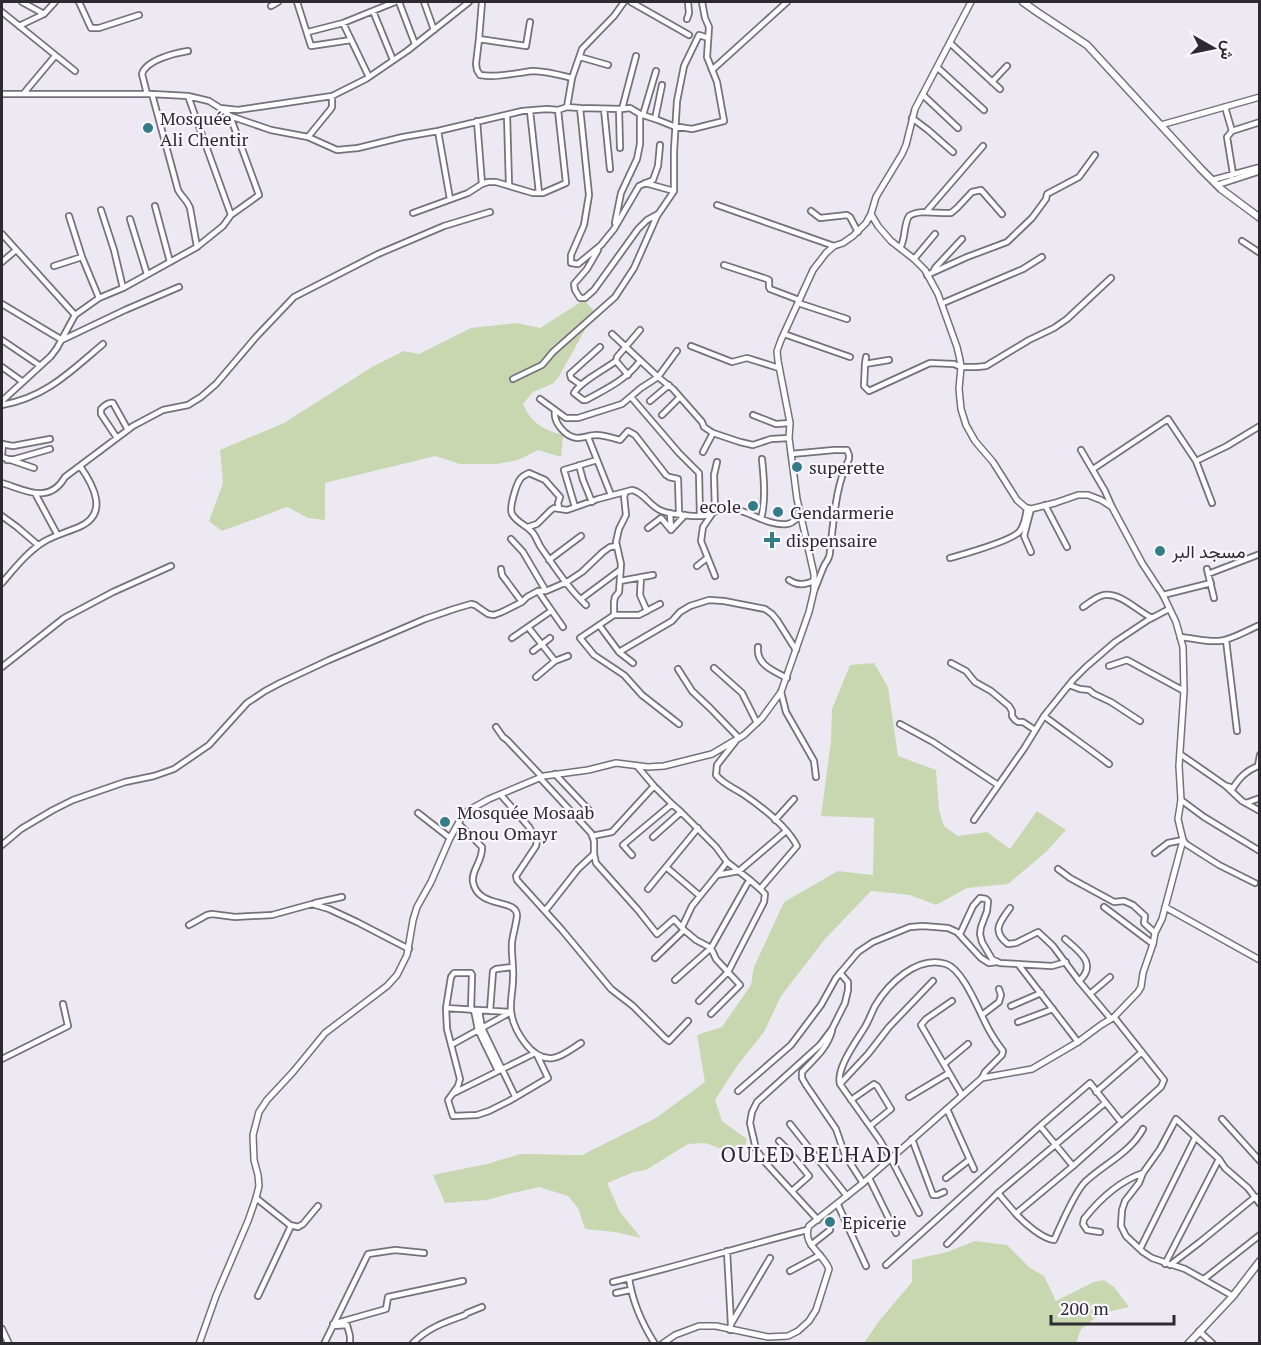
<svg xmlns="http://www.w3.org/2000/svg" width="1261" height="1345" viewBox="0 0 1261 1345" font-family="'PT Serif',Vazirmatn,serif">
<rect width="100%" height="100%" fill="#ede9f3"/>
<path fill="#c9d7b1" d="M584 300 595 312 558 378 552 384 533 392 523 404C531 423 544 430 563 435L561 457 538 450 518 460 497 464H460L435 456 325 483V520L308 518 287 507 222 531 209 521 223 483 220 450 284 423 372 367 404 351 419 354 471 328 517 323 540 328Z
M874 663 888 687 898 756 936 770 939 810 944 826 958 836 987 832 1010 849 1037 811 1066 830 1046 852 1008 884 967 888 936 905 910 895 871 891 825 939 781 996 764 1032 737 1066 715 1100 722 1121 747 1139 742 1156 705 1143 688 1144 646 1170 634 1172 607 1183 620 1212 641 1238 615 1232 585 1229 578 1208 568 1196 539 1187 513 1193 487 1200 445 1203 433 1175 487 1164 520 1154 582 1155 656 1118 705 1082 697 1035 722 1027 751 985 754 967 784 902 838 871 873 875 874 818 821 816 831 741 832 709 850 665Z
M975 1241 1007 1245 1030 1268 1044 1276 1056 1301 1094 1282 1104 1280 1114 1287 1129 1307 1100 1314 1081 1329 1076 1343H864L879 1321 912 1282V1260L947 1252Z"/>
<g fill="none" stroke-linecap="round" stroke-linejoin="round">
<g stroke="#75717b" stroke-width="8">
<path id="minor" d="M22 2 44 14
M79 2 91 28H99L139 15
M297 2 311 46 351 40
M399 2 415 44
M424 2 434 30
M482 2 479 39 476 64 477 70 480 75C497 78 515 73 533 71 545 71 560 75 572 78L582 49 614 16 624 2
M631 2 689 35
M271 6 278 2
M373 11 393 60
M2 12 75 71
M687 19 689 13 688 2
M343 23 369 77
M19 26 44 14 55 2
M308 32 343 23 395 2
M479 39 526 46 530 22
M950 43 1000 89
M580 57 608 65
M938 68 984 110
M712 70 787 2
M992 82 1007 66
M24 93 55 56
M2 94H152L188 96 209 101 220 108 238 110 332 96 366 79 407 51 469 2
M147 94 142 74C146 60 175 53 188 51
M152 94 178 190C181 196 187 200 190 208L197 247
M923 95 958 128
M188 96 231 215
M567 107 580 108 622 109 636 56
M1225 107 1232 131
M580 108 589 195 584 225 571 255V263L578 264 601 245 614 229 639 186 653 180 658 166 660 145
M604 109 610 169
M619 109 620 148
M622 109 630 108 640 114 658 120 673 126 692 129 724 121 717 82 707 57 709 27 705 18 702 2
M530 111 539 193
M507 115 509 185
M643 115 656 71
M230 116 271 130 308 137 330 110 332 107V96
M912 118 928 130 953 152
M655 119 662 85
M477 121 482 184
M438 131 450 199
M308 137 337 150 358 148 403 137 438 131 522 111 547 109 558 110 567 107 572 78
M1212 180 1260 167
M1232 180 1233 174 1227 137 1232 131 1260 122
M645 183 674 191
M1217 185 1260 171
M717 205 834 246
M155 206 170 262
M101 210 114 250 123 288
M811 211 820 218 847 215 850 217 858 232
M926 212 983 146
M413 213 468 193 482 184 488 182H496L533 193H543L566 183 558 110
M69 216 82 257 99 298
M130 219 147 274
M615 223 621 193 637 159 640 144V114
M2 234 75 315
M1242 241 1260 253
M900 248C906 239 903 226 909 216 920 209 938 214 951 213L957 208 972 192 981 190 1002 214
M598 250 587 269 574 284 575 290 580 298H585L594 290 638 229 647 220 658 214
M914 259 935 234
M2 262 16 250
M724 265 767 279 769 280V287L770 289 799 300
M54 266 82 257
M933 272 935 268 962 239
M927 275 967 257 1007 242 1032 218 1046 199 1047 194 1079 177 1095 155
M798 303 847 319
M943 303 1023 269 1042 257
M2 304 62 340 125 310 179 287
M612 334 658 377 677 351
M784 334 850 357
M2 340 39 365
M691 346 732 362 747 358 779 368
M866 357 865 364 864 386 869 391 930 363 954 364 961 367H977L986 366 1029 340 1054 328 1067 319 1111 278
M616 361 628 375
M640 361C626 380 606 389 586 400H583L574 393C581 381 604 370 616 361L617 357 640 330
M865 364 889 360
M2 367 23 382
M513 379 542 365 553 352 615 297 634 268 657 216 674 191V151L677 101 684 66 699 35 708 38
M581 385 571 378 570 374 600 347
M631 397 679 453 699 473 700 516
M540 399 566 418H578L622 404 641 388 658 377 673 389 702 422 704 427 713 433 740 442 753 445 771 439 789 438
M2 401 51 356 57 348 75 315 99 298 123 288 197 247 223 226 231 215 259 195 230 116 222 109
M650 401 669 385
M2 405C46 397 70 372 103 344
M555 411C553 423 566 437 577 438 584 438 590 435 596 435 604 435 613 438 620 440L628 431 635 435 666 475 669 477 678 479 679 513 681 514
M662 415 680 397
M753 415 776 424 790 423
M588 437 611 495
M117 438 101 414V409C104 406 109 402 113 403L128 430
M2 444 13 446 50 439
M1081 450 1105 491 1112 507
M703 452 713 433
M2 454 3 444
M791 454 834 450H847L849 455V459C835 487 834 520 830 551 830 557 828 560 825 564 821 572 818 582 814 591
M2 457 34 468
M7 460 15 459 50 449
M1196 461 1227 446 1260 426
M579 465 583 480 592 502
M1093 469 1168 419 1196 461 1212 503
M2 483C25 490 49 505 65 477L133 426 163 410 188 405 201 397 216 384 256 337 294 297 378 254 444 226 490 212
M36 495 57 534
M1045 505 1067 547
M575 507 564 470 597 460
M559 508 558 503 560 497 545 480 529 473C525 475 524 475 521 478 516 484 509 508 512 514 517 523 527 525 533 533 537 538 538 544 542 549 555 568 569 589 586 605
M1031 509 1024 536 1031 552
M715 510 714 475 717 462
M670 513 671 530 685 515
M712 514 703 527 701 541 715 576
M2 516 17 527 38 545
M761 519C766 500 764 479 762 459
M528 527 537 524 551 510 554 508 567 510 598 499 632 490C644 492 650 507 662 511 669 514 701 518 708 515 718 512 717 506 729 508 749 510 766 526 787 524 794 523 797 518 800 512
M648 528 661 518 671 530
M511 539 523 552 546 591
M950 558C964 554 1012 541 1020 531 1025 524 1026 516 1027 508
M549 560 581 536
M697 566 707 558
M501 569 502 575 522 602
M1207 569 1214 598
M1208 574 1260 554
M641 577 640 595 647 611
M789 580C797 586 806 585 815 580
M620 581 653 575
M2 583C14 569 28 551 45 541 56 535 67 532 79 527 109 514 94 486 80 466
M538 591 563 627
M1163 595 1211 583
M581 599 620 570
M660 604 639 615H614L580 638 594 655 624 675 642 695 679 724
M1083 607C1089 603 1097 596 1104 595 1122 593 1137 611 1152 618
M614 615V602L615 597 619 592 621 564 616 542 619 529 626 515 624 496 626 492
M599 625 619 652 633 663
M528 627 555 661
M1180 637C1193 638 1206 642 1219 641 1232 640 1247 630 1260 625
M512 638 551 611
M1226 640 1237 731
M758 647C756 665 774 671 787 678
M533 651 550 638
M619 652 672 621 680 612 690 606 709 600 724 601 765 609 772 614 777 620 796 650
M951 663 966 671 975 682 991 691 1009 706 1012 711V716L1015 720 1018 722H1023L1035 730
M1109 666 1127 660 1184 691
M2 667 64 618 113 592 171 566
M714 668 742 693 757 723
M678 669 692 691 710 708 739 738
M536 677 555 661 568 656
M1069 685 1080 689 1089 690 1094 694 1111 702 1140 721
M781 692 786 712 814 761 816 777
M1044 716C1065 732 1087 747 1109 764
M900 724 933 742 998 785
M496 727 503 737 507 740 542 777
M1180 754 1226 786 1242 801 1260 811
M555 774 589 810
M540 778 591 833 594 841V854L596 863 638 910 657 934 674 919 684 930
M1227 786 1233 788C1240 777 1246 771 1258 766L1260 755
M501 795 529 827 537 840 536 846 516 876 517 880 562 930 611 989 633 1006 665 1038 669 1041 688 1021
M1181 800 1204 817 1260 851
M1246 803 1260 798
M681 812 716 847 727 862
M418 813 450 838
M775 820 794 799
M974 820 1025 747 1044 716 1073 680 1086 667 1115 642 1148 620 1169 609
M459 824 482 847C483 861 471 870 473 882 478 909 516 898 517 915 517 921 513 934 512 942 511 954 514 967 513 979 513 989 510 1001 511 1011 513 1029 531 1061 553 1058 562 1057 573 1048 581 1043
M698 828 666 867 700 896 717 875 739 871 786 831
M592 836 612 832 654 786
M653 837 681 812 672 804
M2 845 21 829 53 810 73 800 125 782 154 776 174 769 209 745 247 703 265 691 280 683 329 660 425 619 454 609 471 604 475 605 488 614 494 615 502 612 522 602 527 597 538 591H546L567 582 582 572 603 552 610 547 617 546
M1155 853 1168 843 1183 840 1186 844 1219 865 1255 883
M632 855 623 845 672 804 654 786 637 766
M1058 869 1070 878 1114 902 1124 901 1133 905 1145 916 1144 923 1155 933
M717 875 727 862 750 880
M648 889 666 867
M315 903 342 897
M1104 907 1153 944
M1010 908C1000 922 991 931 1008 944L1016 943 1038 932 1053 946 1079 981
M545 911 578 869 594 854
M189 925 207 915 212 914 235 917 272 915 312 904 329 909 357 922 409 949
M682 927 692 906 700 896
M960 934 973 906 980 898 986 899 988 901 987 911 981 927 980 934 982 942 992 959 1000 963 1052 966 1066 962
M1065 939C1079 951 1098 964 1079 981L1111 1019
M655 958 684 930 696 940 711 948 716 959 740 985 711 1014
M1018 964 1078 1042
M675 980 711 948 747 884 750 880 760 889 797 846C786 825 762 807 743 794 734 788 723 784 716 775L717 765 735 742
M1090 994 1110 977
M699 1001 728 972 764 902 765 894 760 889
M952 1001 926 1019 921 1025 962 1095
M1011 1006 1041 993
M446 1008 510 1012
M471 1010 472 975 471 973H454L451 977 446 1008 447 1029 460 1079 458 1086 448 1100 453 1116 477 1115 489 1111 509 1101 548 1078 537 1055
M474 1010 478 1030 498 1071
M479 1011 482 1028 515 1096
M490 1011 493 971 496 969 513 967
M982 1015 999 1002 1001 995 999 989
M1114 1017 1164 1080 1161 1087 1073 1166 1019 1211 1016 1214C1024 1223 1043 1239 1054 1240 1061 1225 1074 1193 1085 1182 1104 1164 1130 1153 1143 1129
M1018 1022 1053 1009
M832 1031C827 1049 814 1059 802 1072V1078L806 1085 836 1129 845 1155 863 1183
M451 1045 511 1012
M2 1059 68 1026 63 1004
M944 1064 968 1044
M840 1084 868 1054 889 1027 933 981
M738 1091 791 1045 821 1005 836 978 858 952 873 942 910 927 923 926 948 928 957 932 981 958 989 963 997 962
M1096 1092 1142 1052
M454 1093 535 1053
M909 1097 949 1073
M851 1100 874 1084 877 1086 891 1109 870 1126
M947 1109 974 1169
M1222 1119 1260 1161
M790 1124 847 1196
M1040 1126 1073 1166
M912 1139 933 1195H937L944 1192
M779 1141 788 1150 809 1176 792 1191
M869 1178 896 1233
M946 1178 969 1160
M998 1193 1016 1214
M256 1198 290 1225V1228L258 1296
M838 1205 866 1266
M919 1213 891 1159 879 1139 840 1084C836 1069 855 1043 863 1030 868 1023 871 1014 875 1006 888 984 917 955 946 964 962 969 977 1006 984 1020 989 1031 996 1042 1003 1051L1002 1055 985 1072 982 1078
M818 1220 764 1161 756 1149 750 1123 752 1112 757 1102 820 1045 832 1029 845 1003 848 990V982L840 973
M290 1225 298 1227 303 1224 318 1206
M1100 1232 1087 1230 1083 1224 1084 1219C1099 1200 1120 1181 1143 1173
M947 1244 998 1193 1105 1103
M811 1245 830 1230
M1140 1249 1195 1138
M727 1251 731 1324 730 1330
M1165 1264 1219 1159
M886 1265 1040 1126 1090 1083 1121 1122
M1170 1265 1200 1242 1255 1197H1260
M790 1271 820 1255
M629 1278C689 1263 747 1245 807 1230
M1204 1279 1260 1235
M613 1282 629 1278C632 1300 643 1325 655 1344
M616 1293 630 1290
M1233 1296 1185 1269 1152 1258 1143 1252 1126 1236 1121 1226 1122 1210 1125 1201 1139 1183 1143 1173 1160 1149 1176 1119 1219 1159 1225 1168 1248 1188 1260 1204
M333 1324 386 1309 388 1297 463 1281
M731 1324 770 1258
M333 1326 347 1325 350 1336V1344
M1199 1331 1213 1344
M324 1344 368 1254 395 1250 424 1253
M412 1344C427 1328 445 1322 465 1315L467 1313 482 1307"/>
</g>
<g stroke="#75717b" stroke-width="8">
<path id="tertiary" d="M1161 125 1260 97
M1165 907 1260 960
M2 1329 9 1344
M199 1344 216 1296 248 1221 256 1198 259 1186 258 1175 254 1160 253 1135 259 1112 267 1100 293 1072 325 1033 387 986 397 975 407 955 413 920 417 907 431 882 450 838 463 815 469 810 489 799 544 776 588 770 616 763 648 767 664 766 712 754 744 735 762 718 781 692 809 612 814 591V574L797 499 789 438 790 423 778 361 777 351 781 340 813 270 826 253 834 246 843 243 853 236 866 223 871 214 876 197 902 154 906 145 915 109 971 2
M662 1344 675 1335 699 1326H716L768 1337 788 1336 798 1331 809 1321 816 1310 829 1269C824 1254 801 1244 809 1226L863 1183 982 1078 1032 1069 1078 1042 1101 1025 1114 1017 1138 992 1141 987 1143 973 1153 944 1155 933 1162 919 1183 840 1178 819 1181 800 1179 766 1184 691 1183 647 1176 622 1163 595 1142 563 1112 507 1101 500 1088 495H1078L1055 503 1031 509 1025 507 1017 500 993 462 975 441 966 425 961 409 959 389 961 367 960 360 957 347 938 294 925 270 914 259 891 241 878 226 871 214"/>
</g>
<g stroke="#75717b" stroke-width="9">
<path id="secondary" d="M1023 2 1037 12 1087 45 1201 169 1221 189 1260 218
M1188 1344 1233 1296 1260 1261"/>
</g>
<use href="#minor" stroke="#fff" stroke-width="4.5"/>
<use href="#tertiary" stroke="#fff" stroke-width="5"/>
<use href="#secondary" stroke="#fff" stroke-width="6"/>
</g>
<g fill="#367c87" stroke="#faf6ff" stroke-width="2">
<circle cx="148" cy="128" r="6"/>
<circle cx="797" cy="467" r="6"/>
<circle cx="753" cy="506" r="6"/>
<circle cx="778" cy="512" r="6"/>
<path d="M769 531h6v6h6v6h-6v6h-6v-6h-6v-6h6z"/>
<circle cx="1160" cy="551" r="6"/>
<circle cx="445" cy="822" r="6"/>
<circle cx="830" cy="1222" r="6"/>
</g>
<g text-anchor="middle" dominant-baseline="central" stroke-width="4.5" stroke-linejoin="round" paint-order="stroke">
<g font-size="18" fill="#2c2b2f" stroke="#faf6ff" text-anchor="start">
<text x="160" y="118">Mosquée<tspan x="160" dy="21">Ali Chentir</tspan></text>
<text x="809" y="467">superette</text>
<text x="741" y="506" text-anchor="end">ecole</text>
<text x="790" y="512">Gendarmerie</text>
<text x="786" y="540">dispensaire</text>
<text x="1172" y="551">مسجد البر</text>
<text x="457" y="812">Mosquée Mosaab<tspan x="457" dy="21">Bnou Omayr</tspan></text>
<text x="842" y="1222">Epicerie</text>
</g>
<g font-size="21" letter-spacing="1.5" fill="#2b272f" stroke="#faf6ff">
<text x="811" y="1154">OULED BELHADJ</text>
</g>
</g>
<rect width="1261" height="1345" fill="none" stroke="#2c2b2f" stroke-width="6"/>
<g transform="translate(1213 48) rotate(99)" stroke="#faf6ff" stroke-width="4.5" paint-order="stroke">
<path d="M0-4.5L10 22L0 15L-10 22Z" fill="#2c2b2f"/>
<text y="-9" font-size="16" font-weight="bold" text-anchor="middle" fill="#2c2b2f">ش</text>
</g>
<path d="M1051 1315v9h123v-9" fill="none" stroke="#2c2b2f" stroke-width="3"/>
<text x="1060" y="1315" font-size="18" fill="#2c2b2f" stroke="#faf6ff" stroke-width="4.5" paint-order="stroke">200 m</text>
</svg>
